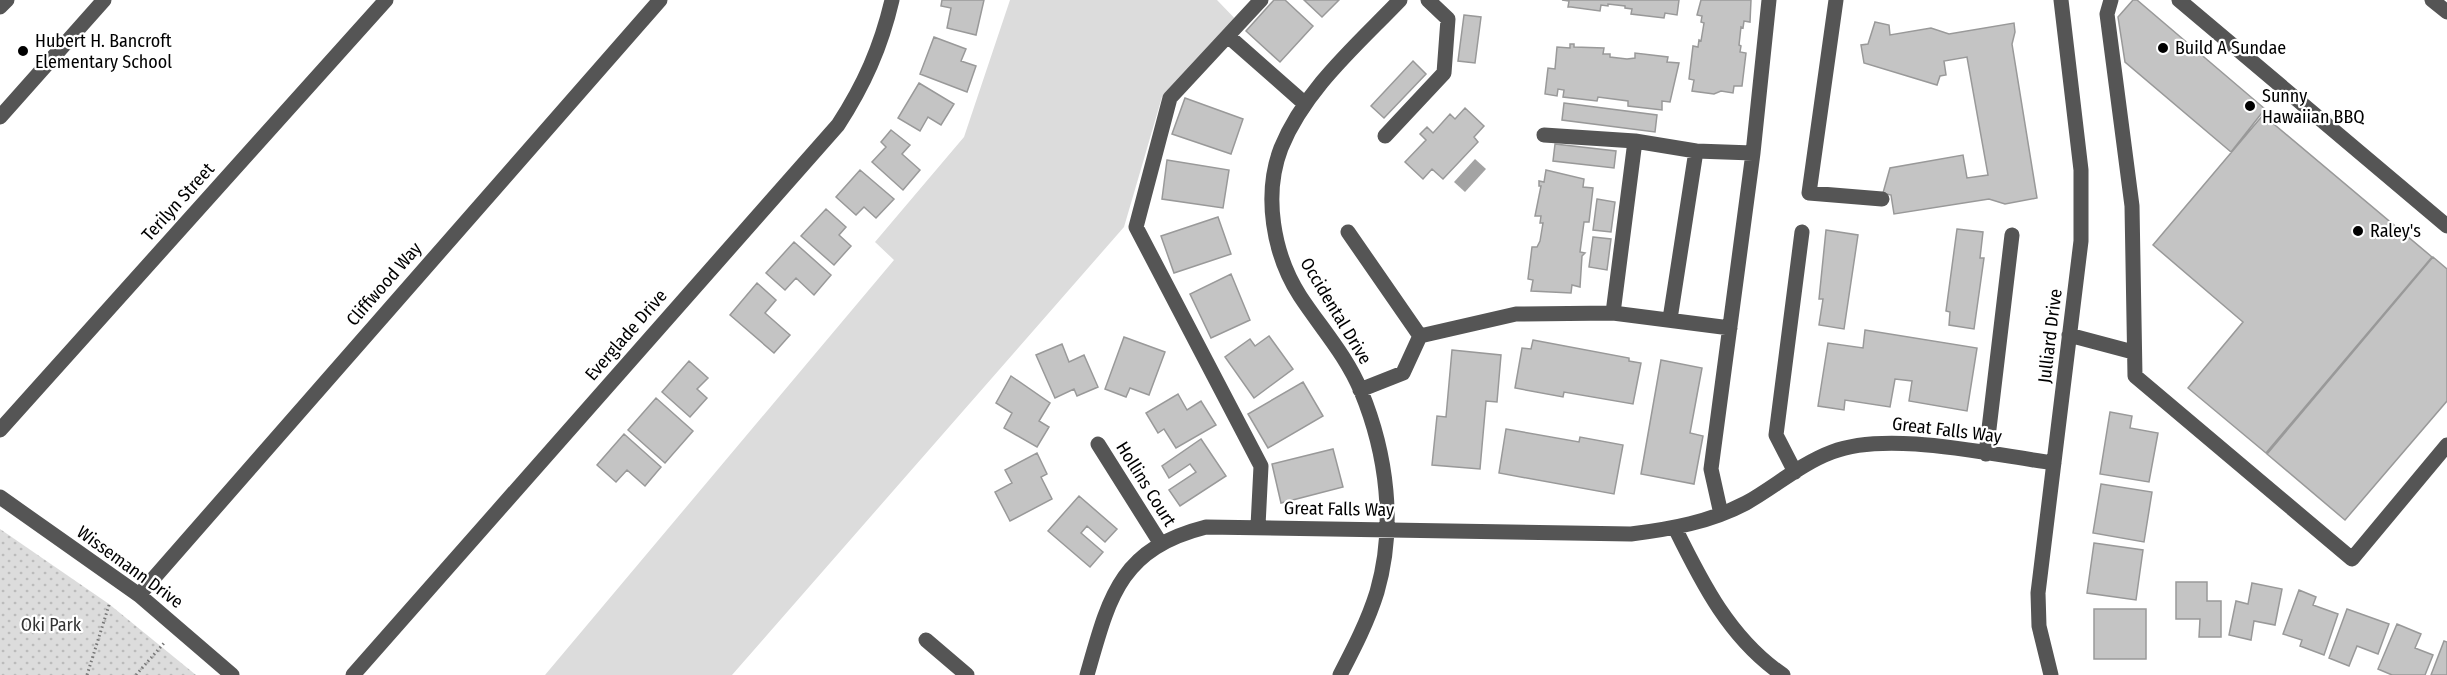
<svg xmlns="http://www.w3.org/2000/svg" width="2447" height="675" viewBox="0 0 2447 675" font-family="'Fira Sans Condensed',sans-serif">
<defs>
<pattern id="park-dots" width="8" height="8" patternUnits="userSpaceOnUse" patternTransform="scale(1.5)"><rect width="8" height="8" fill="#dcdcdc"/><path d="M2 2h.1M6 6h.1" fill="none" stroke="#bbb" stroke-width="1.8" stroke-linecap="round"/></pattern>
</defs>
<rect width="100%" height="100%" fill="#fff"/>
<path fill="#dcdcdc" d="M1010 0H1217L1243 27 1162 97 1124 227 732 675H545L894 260 875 242 964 137Z"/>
<path fill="url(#park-dots)" d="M0 529 109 604 196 675H0Z"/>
<path fill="#a3a3a3" d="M1475 159 1486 169 1465 192 1454 182Z"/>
<path fill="#c4c4c4" stroke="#999" stroke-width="1.5" d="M942 0H984L976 35 947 28 951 8 941 6Z
M1274 0H1285L1313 26 1280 62 1246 31Z
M1304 0H1339L1322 17Z
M1562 0H1679L1677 15 1665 13 1664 18 1631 14 1632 9 1625 8V6L1608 4V6L1601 5 1600 11 1571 7H1568L1569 1Z
M1701 0H1751L1750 22 1744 21 1743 28 1741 27 1739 45 1741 46 1740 52 1746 53 1742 86H1734L1733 93 1721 91 1714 94 1692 91 1694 80 1689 79 1693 46 1698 47 1699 40 1701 41 1704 23 1701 22 1702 16 1697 15Z
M2133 0H2137L2265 109 2231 152 2125 62 2118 17Z
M1464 15 1481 17 1475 63 1458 61Z
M1875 22 1889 25 1890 35 1931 28 1949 34 2014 23 2015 32 2012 44 2037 198 2005 204 1989 199 1894 214 1891 195 1883 193 1890 168 1963 155 1967 178 1988 175 1967 57 1944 61 1946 75 1940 76 1937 85 1864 63 1861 45 1868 44Z
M934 37 966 49 961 61 976 66 967 92 920 74Z
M1570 44H1574V47L1604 48 1603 54H1610V57L1627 59 1635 58V53L1668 57 1667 62 1679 63 1670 102 1662 101V110L1628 106V101L1598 97 1597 101 1563 97 1564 90 1558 89 1557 96 1545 94 1548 68 1555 69 1557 47 1570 48Z
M1413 61 1426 74 1384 118 1371 106Z
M919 83 954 104 941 125 928 117 920 131 898 118Z
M1185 98 1243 119 1231 154 1172 134Z
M1564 103 1657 115 1655 132 1562 120Z
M1465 108 1484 126 1474 137 1478 142 1443 179 1432 169 1423 179 1405 162 1426 140 1420 134 1427 127 1433 133 1450 114 1455 119Z
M2263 115 2432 257 2266 453 2188 388 2243 322 2153 245Z
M891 130 910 145 902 154 920 170 903 190 872 162 886 147 881 142Z
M1555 144 1616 151 1614 168 1553 161Z
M1167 160 1229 170 1223 208 1162 199Z
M860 170 894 199 876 218 864 207 856 215 836 197Z
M1546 170 1584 179 1583 187 1593 188 1589 222H1584L1580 252 1585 253 1582 256 1580 287 1572 285 1571 293 1531 291 1533 280 1528 279 1532 247H1537L1540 241 1543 223H1540L1541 216H1535L1541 186H1539V181L1544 182Z
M1597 199 1615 202 1611 232 1593 230Z
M826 209 846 227 839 235 851 246 834 265 801 236Z
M1218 217 1231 254 1174 273 1161 236Z
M1957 229 1983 232 1980 258H1984L1974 329 1949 325 1950 312 1946 311Z
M1826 230 1858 235 1844 329 1819 325 1823 299H1819Z
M1593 237 1611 239 1607 270 1589 267Z
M794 242 831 275 814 295 796 278 785 290 766 273Z
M2433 257 2447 269V401L2345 520 2267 454Z
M1231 274 1250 320 1211 338 1190 294Z
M757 283 776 300 765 313 790 335 774 353 730 315Z
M1865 330 1977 348 1967 411 1909 401 1912 381 1895 379 1890 407 1845 400 1844 410 1818 406 1828 343 1863 348Z
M1269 336 1293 369 1254 398 1225 357 1250 339 1255 346Z
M1124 337 1165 352 1149 395 1130 388 1126 397 1105 389Z
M1533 340 1629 358V361L1641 363 1633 404 1564 392 1563 397 1515 388 1522 348 1531 349Z
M1062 344 1069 362 1084 355 1098 387 1077 396 1074 389 1055 398 1036 355Z
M1452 350 1501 355 1497 402 1486 401 1480 469 1432 465 1437 416 1446 417Z
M1661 360 1702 368 1690 433 1703 436 1694 484 1641 474Z
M689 361 708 378 697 389 707 398 690 417 662 392Z
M1011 376 1050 403 1039 421 1049 427 1037 447 1004 428 1012 413 996 403Z
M1303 382 1323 416 1268 448 1248 414Z
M1178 394 1187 410 1201 401 1216 425 1176 448 1164 429 1158 433 1146 413Z
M656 398 693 431 665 463 628 430Z
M2110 412 2132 416 2130 428 2158 433 2149 482 2100 474Z
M1506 429 1579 442 1580 437 1623 445 1614 494 1499 473Z
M624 434 661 467 645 486 627 470 616 482 597 465Z
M1201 439 1226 476 1180 506 1169 490 1196 472 1190 464 1169 478 1162 466Z
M1333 449 1343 487 1281 503 1272 464Z
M1037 453 1047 474 1041 477 1052 499 1010 521 995 492 1012 483 1005 470Z
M2101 484 2152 492 2144 542 2093 533Z
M1079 496 1117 529 1105 542 1087 526 1081 533 1103 552 1090 567 1048 531Z
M2094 543 2143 550 2136 600 2087 593Z
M2176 582H2207V601H2221V637H2199L2200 619H2176Z
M2252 583 2282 589 2275 625 2254 621 2251 640 2229 635 2236 601 2248 604Z
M2299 590 2316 597 2313 605 2338 614 2324 655 2300 646 2302 640 2283 634Z
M2094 609H2146V659H2094Z
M2347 609 2389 624 2378 654 2357 646 2349 666 2329 658Z
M2397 624 2421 634 2415 648 2433 655 2425 675H2392L2378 669Z
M2444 641 2447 642V675H2431Z"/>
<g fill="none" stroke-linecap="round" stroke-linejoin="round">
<path stroke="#777" stroke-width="3" stroke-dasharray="1.5 3" stroke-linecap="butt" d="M87 675 110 602
M136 675 165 642"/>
<path stroke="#555" stroke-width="15" d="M1836 0 1809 193 1882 199
M2111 0 2107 14 2132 206 2135 376 2352 559 2447 445
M2179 0 2447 226
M2432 0 2447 12
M0 7 7 0
M1228 36 1304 103
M0 117 104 0
M1544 135 1635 141
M1385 136 1444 73 1448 19 1428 0
M1348 232 1420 336
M1613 313 1635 141 1696 151
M1670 319 1696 151 1753 153
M2069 335 2133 352
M1360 390 1403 373 1420 336 1516 314 1613 313 1730 328
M0 430 386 0
M1098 444 1161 544
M1986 454 2012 235
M1795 472 1776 435 1802 232
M0 497 139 595 232 675
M1721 514 1711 469 1753 153 1769 0
M1258 526 1261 466 1136 227 1170 98 1261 0
M1675 528C1702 583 1730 639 1783 675
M139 595 660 0
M926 640 967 675
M353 675 838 125C864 85 881 47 892 0
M1087 675C1109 598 1119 549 1206 527L1631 534C1671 529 1710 522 1746 503 1775 487 1800 464 1832 452 1888 430 1992 455 2054 463
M1340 675C1354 648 1368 621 1377 592 1396 526 1387 454 1361 391 1346 355 1321 328 1300 296 1273 254 1263 195 1281 148 1305 89 1357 45 1400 0
M2051 675 2039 626 2038 593 2081 241V170L2061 0"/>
</g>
<g fill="#000" stroke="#fff" stroke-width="2">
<circle cx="2163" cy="48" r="6"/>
<circle cx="23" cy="51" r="6"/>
<circle cx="2250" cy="106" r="6"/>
<circle cx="2358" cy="231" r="6"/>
</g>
<g text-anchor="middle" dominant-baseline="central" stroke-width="4.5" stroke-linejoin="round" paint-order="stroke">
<g font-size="18" fill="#000" stroke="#fff" text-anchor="start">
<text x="35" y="41">Hubert H. Bancroft<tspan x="35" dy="21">Elementary School</tspan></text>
<text x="2175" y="48">Build A Sundae</text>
<text x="2262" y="96">Sunny<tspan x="2262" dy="21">Hawaiian BBQ</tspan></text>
<text x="2370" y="231">Raley's</text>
</g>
<g font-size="18" fill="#000" stroke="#fff">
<text transform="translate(178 202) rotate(-48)">Terilyn Street</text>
<text transform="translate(384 284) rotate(-49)">Cliffwood Way</text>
<text transform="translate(1336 311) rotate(59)">Occidental Drive</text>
<text transform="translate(626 335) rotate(-49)">Everglade Drive</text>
<text transform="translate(2050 336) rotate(-83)">Julliard Drive</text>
<text transform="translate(1947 430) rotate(7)">Great Falls Way</text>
<text transform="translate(1146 484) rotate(58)">Hollins Court</text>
<text transform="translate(1339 509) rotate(1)">Great Falls Way</text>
<text transform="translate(130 567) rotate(36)">Wissemann Drive</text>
</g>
<g font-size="18" fill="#333" stroke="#fff">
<text x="51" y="625">Oki Park</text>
</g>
</g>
</svg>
